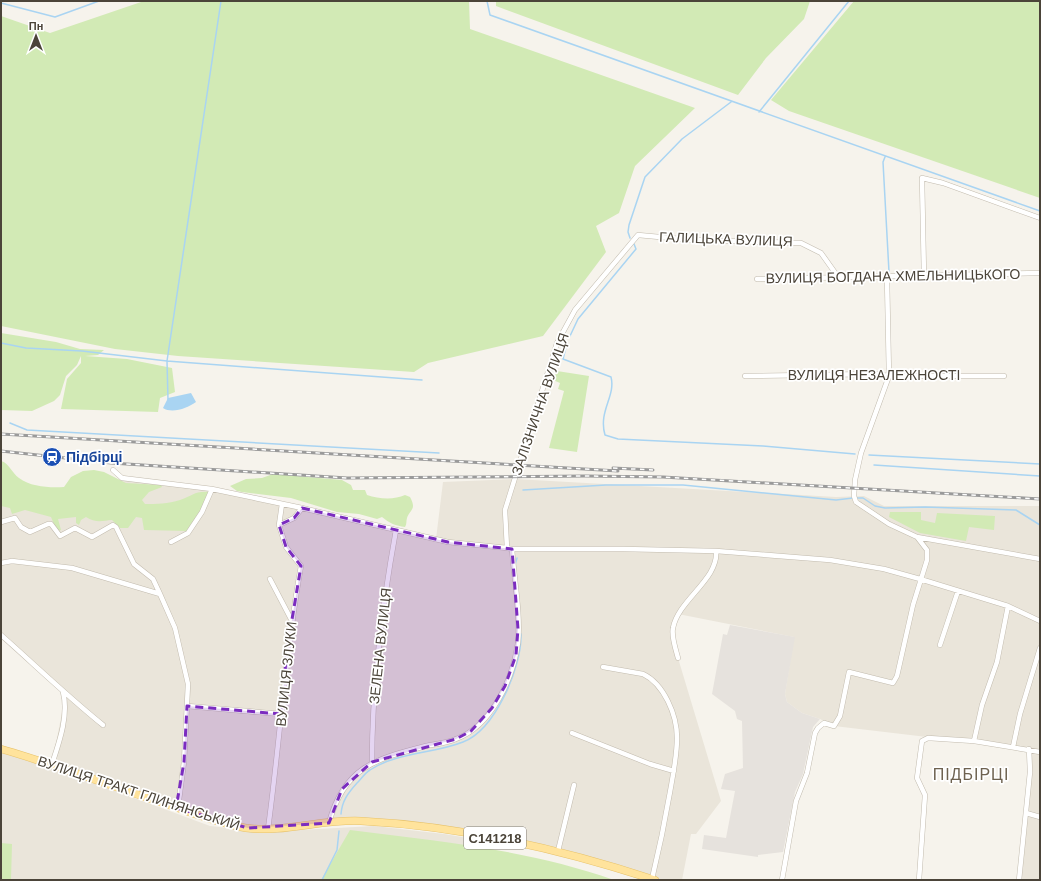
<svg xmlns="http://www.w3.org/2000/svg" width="1041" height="881" viewBox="0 0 1041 881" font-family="Helvetica,sans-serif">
<rect width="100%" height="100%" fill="#f6f3ec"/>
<path fill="#eae5da" d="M122 478 212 489 436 539 443 482 515 479 836 497 864 496 884 506H1040V880H1019L1030 772 1029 749 834 726 820 719 802 713 787 702 785 694 794 637 678 614 672 629 678 658 721 801 696 834H691L682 880H655L558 851 386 822 248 828 52 764 64 702 59 688 1 638V502L69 506Z
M1 753 48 766 210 826 262 832 374 826 444 834 474 839 465 880H1Z"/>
<path fill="#e6e2dd" d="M730 625 795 637 785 694 787 702 802 713 820 719 813 727 803 774 795 792 783 852 758 855V857L702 849 704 835 726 838 735 791 721 789 725 774 743 768 742 721 737 719 735 711 712 694 723 634 727 635Z"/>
<path fill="#d2eab5" d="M144 1H469L470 29 695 108 635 166 619 213 596 226 606 252 543 336 428 363 414 372 178 356 115 349 1 326V16L50 33Z
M496 1H810L804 19 766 58 738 95 496 6Z
M854 1H1040V198L789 111 771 100Z
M1 333 56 342 80 349 104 350 98 355 85 356 127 359 172 368 175 392 160 398 158 412 61 409 67 379 81 363V356L77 365 66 376 60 395 54 401 32 411 1 410Z
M557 371 589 376 577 452 549 448 564 391 558 389 560 383 553 380Z
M1 461C9 463 12 473 19 478 31 487 50 488 64 487L71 477 83 471 94 470 104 472 126 483 161 485 162 487 149 492 142 500 145 504C156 504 168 504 180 500 193 496 194 491 209 492L204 506 187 531 144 530 142 518 136 517 128 528H120L112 520C102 521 95 523 86 517L81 520 79 525 76 523V517L58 519 61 530 57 531 51 517 25 510 12 514 10 508 1 506Z
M273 474 342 480 351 485 353 490H365L367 495C379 499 394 500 405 495L410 497C417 510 410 509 407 518 406 521 407 524 405 527 396 526 389 523 382 517L377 519 359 514 337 512 291 498 242 492 237 491 230 486 246 479 262 478Z
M890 512H921V520L935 523 937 513 995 516 994 530 969 527 966 541 920 533 889 517Z
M350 830C439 841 529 850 614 880H321Z
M1 843 12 844 11 880H1Z"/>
<path fill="#a9d4f2" d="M191 393 196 402C188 408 172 414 163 408L168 398Z"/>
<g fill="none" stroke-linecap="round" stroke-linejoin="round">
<path stroke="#a9d4f2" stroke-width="1.5" d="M487 1 490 15 1040 211
M1 3 55 17 99 1
M759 112 849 1
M885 157 883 162 889 272
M630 238 628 232 629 225 645 177 682 139 731 102
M570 336 578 319 636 249 634 244
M1 343 26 348 82 351 167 361 422 380
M567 343 563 359 611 377C616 396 598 411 605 435L618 439 763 446 855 454
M168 400 167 361 221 1
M10 423 27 430 439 453
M869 455 1040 464
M1 456V457
M874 465 1040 476
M523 490 606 485H683L836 500 853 498
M857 498H863L875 506 885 508 925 507 1016 510 1040 525
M515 565 517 558
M341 814C342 801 348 793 357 783 361 779 365 773 370 770 397 752 433 754 463 742 495 730 522 667 521 634
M322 880 337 850 339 831"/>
<g stroke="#c2bbae" stroke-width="5.5">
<path id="street" d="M924 276 922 178 943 183 1040 218
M848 278 836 274 821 253 801 243 692 240 638 235 575 310 557 343 505 510 507 548 512 549H623L716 551 830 560 884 569 920 579 1008 606 1040 621
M757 279 1040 273
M745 376 875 374 889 376H1004
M113 470 122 478 212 489 302 508 448 542 507 548
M1 522 15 518 21 527 30 532 48 524H51L60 536 75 528 92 537 113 525 116 527 134 564 153 579 160 594 175 628 188 684 184 762 179 800 176 808
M279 525 282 504
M917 537 1040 559
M171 542 188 533 202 512 212 489
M1 563 12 561 72 568 160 594
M270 579 292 621
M1 635C35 665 67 696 103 725
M940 645 958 591
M678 658C676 650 671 636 673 628 678 600 719 579 716 551
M603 667 643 674C664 684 677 715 677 738 677 756 673 775 670 792 665 821 659 850 652 879
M187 706 281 714
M572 733 650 764 674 771
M974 741 982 705 997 662 1008 606
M1013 747 1020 714 1040 648
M372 762C372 684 382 607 396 530
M52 764C59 743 69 715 63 692
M1026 813 1040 817
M329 823C344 767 375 759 426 746 436 744 447 743 456 739 492 726 513 678 518 643 521 616 514 578 512 549
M268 829C280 741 285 654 301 566L286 547 279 525 294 518 302 508
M558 851 574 785
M782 880 796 801 807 773 815 733 818 728 824 723 834 726 840 716 849 672 893 683 897 676 913 605 927 560V550L917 537 889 524 856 502 854 496 855 480 861 453 889 376 887 278
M919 880 925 795 917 778 922 741 928 738 974 741 1040 752
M1019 880 1030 772 1029 749"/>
</g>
<g stroke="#e6c16a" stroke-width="8">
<path id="primary" d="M1 749C61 766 118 789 178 808 200 816 223 824 246 828 284 833 322 819 361 821 460 826 561 849 655 880"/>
</g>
<use href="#street" stroke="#fff" stroke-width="4.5"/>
<use href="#primary" stroke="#ffe39c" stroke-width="7"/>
<g stroke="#9a9a9a" stroke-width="3">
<path id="rail" d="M1 434 618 471
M1 451 111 463 347 478 585 476 663 477 1040 499
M613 468 653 470"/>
</g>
<use href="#rail" stroke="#fff" stroke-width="1.5" stroke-dasharray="4.5" stroke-linecap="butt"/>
</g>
<path fill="#7b2cbf" fill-opacity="0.2" stroke="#7b2cbf" stroke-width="3" stroke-dasharray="8 5" stroke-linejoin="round" d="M302 508 448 542 512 549 518 629 516 655 505 686 492 708 471 731 456 739 372 762 342 789 329 823 248 828 176 808 184 762 187 706 281 714 287 649 301 566 286 547 279 525 294 518Z"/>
<defs>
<g id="station-disc" transform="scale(1)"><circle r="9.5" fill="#1a4fb4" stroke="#fff"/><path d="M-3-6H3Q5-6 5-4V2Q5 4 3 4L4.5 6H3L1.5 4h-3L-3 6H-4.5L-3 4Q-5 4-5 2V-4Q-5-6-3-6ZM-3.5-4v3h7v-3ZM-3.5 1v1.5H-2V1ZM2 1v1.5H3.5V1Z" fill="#fff"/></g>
</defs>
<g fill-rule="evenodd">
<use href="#station-disc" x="52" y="457"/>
</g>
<g text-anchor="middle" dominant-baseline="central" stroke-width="3.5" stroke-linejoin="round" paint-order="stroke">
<rect fill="#fff" stroke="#817c74" stroke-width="1" x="464" y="827" width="62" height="22" rx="3"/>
<g font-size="13" font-weight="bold" fill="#4b4439">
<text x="495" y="838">С141218</text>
</g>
<g font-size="14" fill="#4b4439" stroke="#fff">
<text transform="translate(726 239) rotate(2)">ГАЛИЦЬКА ВУЛИЦЯ</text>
<text transform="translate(893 276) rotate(-1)">ВУЛИЦЯ БОГДАНА ХМЕЛЬНИЦЬКОГО</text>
<text x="874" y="375">ВУЛИЦЯ НЕЗАЛЕЖНОСТІ</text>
<text transform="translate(540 404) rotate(-71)">ЗАЛІЗНИЧНА ВУЛИЦЯ</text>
<text transform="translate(380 646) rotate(-84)">ЗЕЛЕНА ВУЛИЦЯ</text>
<text transform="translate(286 674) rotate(-84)">ВУЛИЦЯ ЗЛУКИ</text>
<text transform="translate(139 793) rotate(18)">ВУЛИЦЯ ТРАКТ ГЛИНЯНСЬКИЙ</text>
</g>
<g font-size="14" font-weight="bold" fill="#164399" stroke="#fff" text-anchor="start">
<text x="66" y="457">Підбірці</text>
</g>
<g font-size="16" letter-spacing="1" fill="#6e6250" stroke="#fff">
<text x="971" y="774">ПІДБІРЦІ</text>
</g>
</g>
<rect width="1041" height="881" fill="none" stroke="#4b4439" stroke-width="4"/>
<g transform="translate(36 36)" stroke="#ffffff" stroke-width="3" paint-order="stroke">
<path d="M0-3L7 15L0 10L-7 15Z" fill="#4b4439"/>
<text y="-6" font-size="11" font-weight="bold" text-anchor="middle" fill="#4b4439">Пн</text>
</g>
</svg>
